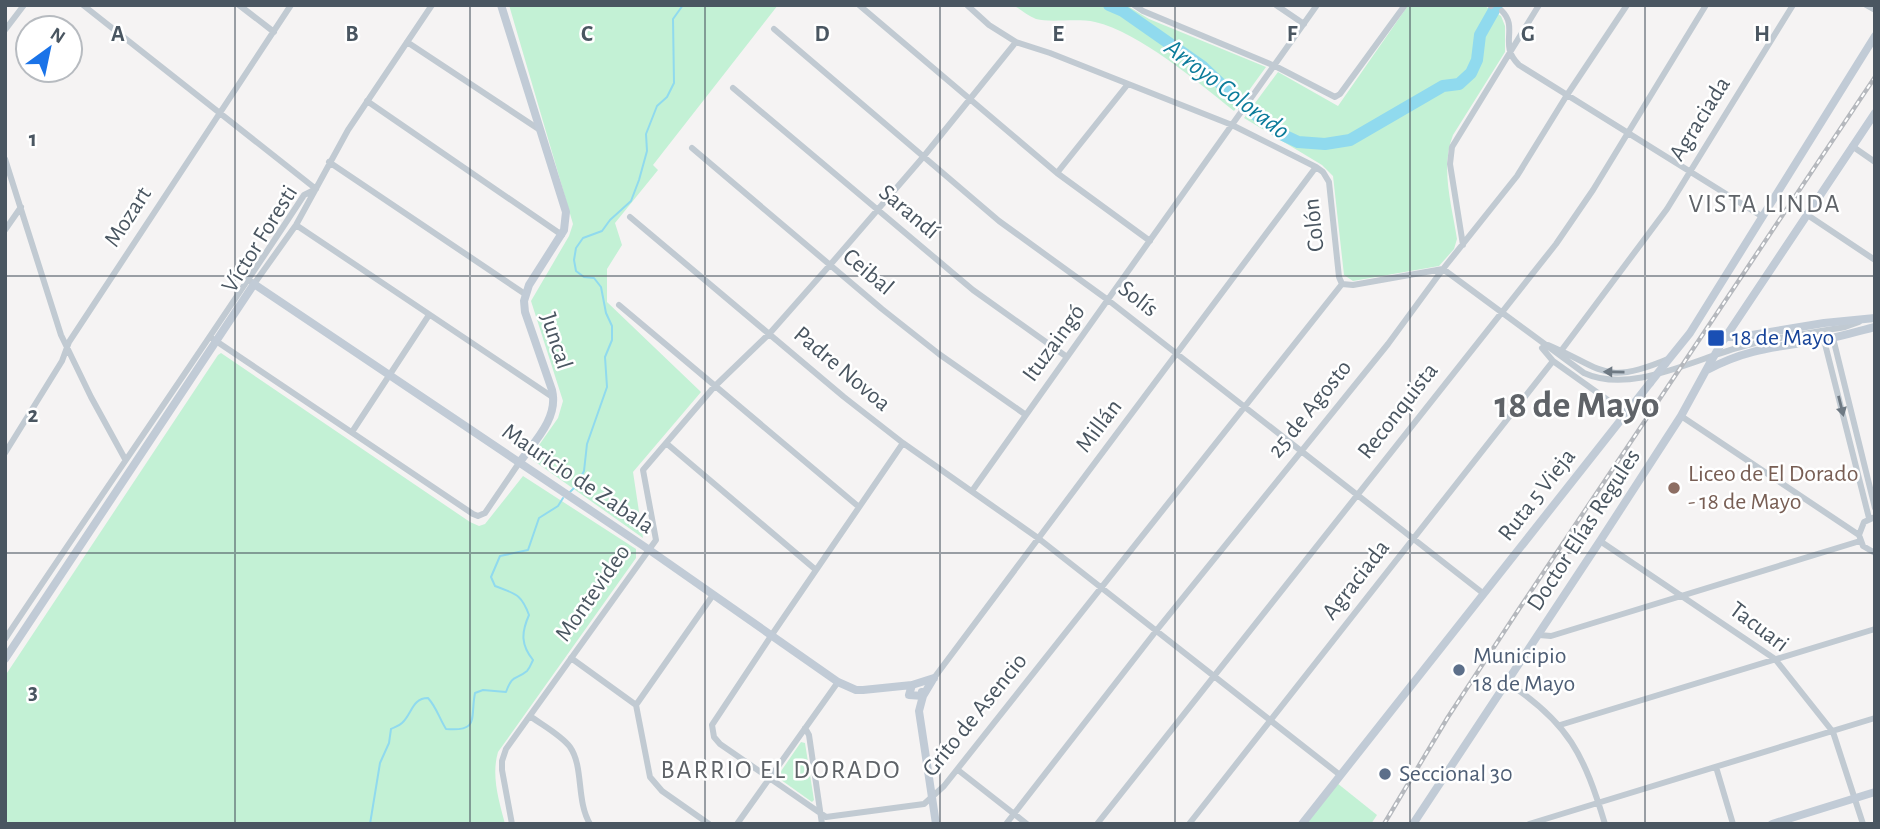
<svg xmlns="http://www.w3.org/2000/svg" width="1880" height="829" viewBox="0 0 1880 829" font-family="'Alegreya Sans',sans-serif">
<rect width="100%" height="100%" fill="#f5f3f3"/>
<path fill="#c3f1d5" d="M509 5H778L653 165 658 170 615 223 622 245 607 269V302L701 392 633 472 643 538 530 458 558 418 563 401 531 301 569 236 573 224Z
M1013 5H1126L1149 19 1266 67 1234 111C1199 83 1139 32 1095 22 1077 18 1050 23 1036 19 1028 16 1020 9 1013 5Z
M1483 5 1501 16 1505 26V52L1453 135C1440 168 1452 205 1457 239L1454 249 1439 266 1353 281 1344 275 1333 176 1322 165 1244 118 1278 72 1338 106 1407 7Z
M221 353 470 522 479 526 485 524 523 476 636 549V558L498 752C491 776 499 801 505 824H5V676L218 355Z
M801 742 805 743 814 800 812 802 777 777Z
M1337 783 1377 815 1371 824H1305Z"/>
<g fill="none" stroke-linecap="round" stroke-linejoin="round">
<path stroke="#90daee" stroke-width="2" d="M712 5H717
M570 492 576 486 584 471 587 444 607 387 605 357 612 340V326L606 313 601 287 594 278 584 277 576 271 574 260 576 248 583 238 602 231 610 220 631 201 639 180 647 151 646 134 657 106 667 97 674 83 673 19 683 5
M370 824 380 763 389 743 391 729C395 727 399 726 402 723 412 714 412 698 428 698 437 708 439 718 446 729 480 732 470 718 475 693L483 690 506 692C513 673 515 681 527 671 530 668 531 664 533 660 521 645 521 633 529 615 521 593 515 594 495 586L491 577 500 556 528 550 539 518 558 506 563 498"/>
<path stroke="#90daee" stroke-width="12" d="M1109 5 1123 11 1203 67 1243 105 1281 134 1298 142 1325 144 1350 140 1443 86 1459 84 1471 73 1477 60 1480 35 1497 5"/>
<path stroke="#c1cad2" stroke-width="6" d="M83 5 316 189
M239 5 274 32
M859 5 1057 173 1150 241
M967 5 989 25 1016 42 1050 53 1232 125 1316 167 1323 172 1329 182 1339 277 1342 284
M1134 5 1143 11 1275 66 1335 97 1340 94 1405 5
M1276 5 1304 24
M1490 5 1491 6
M1866 5 1875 10
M1502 11C1519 28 1498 45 1519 65L1763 217
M774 29 999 221 1108 300 1484 594
M5 30 24 5
M407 42 540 130
M733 88 973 290 1067 357
M367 101 562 235
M1852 146 1875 162
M692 148 882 309 939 354 1026 415
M5 159 61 335 91 397 125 459
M329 162 525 294
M1057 173 1128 84
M1806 214 1875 260
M630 217 844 397 903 443 1038 538 1340 775
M296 225 554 398
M5 230 21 207
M1463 245 1450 164 1452 147 1539 5
M252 282 254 284 296 225 348 130 432 5
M1342 284 1353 285 1443 269 1584 373C1632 395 1696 358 1744 346 1777 337 1811 333 1845 327L1859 322
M619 305 859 507
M1833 338 1875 508
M213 339 473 514 478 516 485 513 519 463
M1824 340 1869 518
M1548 345C1604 369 1604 386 1668 359
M1542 348 1553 361 1626 413
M1561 351 1667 209 1793 5
M1681 416 1859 535
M352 432 429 315
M666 443 816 570
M903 443 771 636 712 725 714 737 720 744 826 817 924 804 944 786 1342 284
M5 453 62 361 69 342 291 5
M972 491 1317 5
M1875 517 1864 522 1859 535 1863 546 1875 553
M1600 541 1775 659 1833 732 1863 824
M1539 635 1551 636 1860 541
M5 639C104 490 207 344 304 195L316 189
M571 658 636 705 650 777 662 791 709 824
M934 678 1316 167
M1508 683C1569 723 1584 755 1605 824
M636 705 713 595
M530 716C542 725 561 735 570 747 584 767 576 801 590 824
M1560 725 1875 629
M805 728 809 735 822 824
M1716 767 1733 824
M958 770 1027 824
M512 824 502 770V761L506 749 656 540 643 470 714 387 770 333 830 265 924 156 1016 42
M737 824 838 682
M1006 824 1156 631 1388 344 1443 269 1517 176 1567 95 1627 5
M1097 824 1556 244 1593 190 1706 5
M1189 824 1553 361
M1529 824 1875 718"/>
<path stroke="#c1cbd6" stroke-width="8" d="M501 5 566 212 564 230 529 285 524 301 525 312 552 390C559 418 534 442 519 463
M1726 337H1740L1824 323 1875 318
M1721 344 1875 113
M1665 364 1690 333 1875 36
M1707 370C1749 347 1782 347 1827 339 1843 336 1859 331 1875 327
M5 659 254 284 648 549 838 682 856 690H863L912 685 934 678
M932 681 923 696 919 711 936 824
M912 685 909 695 923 696 922 692
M1302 824 1650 383
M1413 824 1600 541 1681 416 1710 363
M1772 824 1875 792"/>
<g stroke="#b5b8bd" stroke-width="4.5">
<path id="rail" d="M1384 824 1448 717 1519 609 1875 77"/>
</g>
<use href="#rail" stroke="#fff" stroke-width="2" stroke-dasharray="5" stroke-linecap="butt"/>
<path stroke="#c1cbd6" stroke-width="8" d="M1710 363 1721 344
M1650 383 1665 364"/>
</g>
<defs><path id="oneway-solid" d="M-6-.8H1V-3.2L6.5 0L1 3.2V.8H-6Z" transform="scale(1.75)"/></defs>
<g fill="#6e7983">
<use href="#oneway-solid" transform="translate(1614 372) rotate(-179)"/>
<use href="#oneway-solid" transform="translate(1841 406) rotate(76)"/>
</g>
<path fill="none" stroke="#4a5661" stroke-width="2" stroke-opacity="0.55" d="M235 5V824M470 5V824M705 5V824M940 5V824M1175 5V824M1410 5V824M1645 5V824M5 276H1875M5 553H1875"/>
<rect fill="#1a4fb4" stroke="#fff" stroke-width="2.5" x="1707" y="329" width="18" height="18" rx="3.5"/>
<circle fill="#8d6e63" stroke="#fff" stroke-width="2.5" cx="1674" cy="488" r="7"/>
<g fill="#5c6f8a" stroke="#fff" stroke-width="2.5">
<circle cx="1459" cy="670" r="7"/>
<circle cx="1385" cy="774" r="7"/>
</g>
<g text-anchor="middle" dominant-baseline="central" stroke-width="5" stroke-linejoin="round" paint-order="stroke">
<g font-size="24" fill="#4a5661" stroke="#fff">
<text transform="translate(1700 119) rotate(-58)">Agraciada</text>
<text transform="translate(909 212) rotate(40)">Sarandí</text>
<text transform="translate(128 217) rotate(-57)">Mozart</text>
<text transform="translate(1314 225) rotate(-96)">Colón</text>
<text transform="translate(260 239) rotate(-58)">Víctor Foresti</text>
<text transform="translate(868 272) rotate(40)">Ceibal</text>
<text transform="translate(1138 299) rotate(38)">Solís</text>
<text transform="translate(556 341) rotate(72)">Juncal</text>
<text transform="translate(1054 343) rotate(-54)">Ituzaingó</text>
<text transform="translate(842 369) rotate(40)">Padre Novoa</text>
<text transform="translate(1310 409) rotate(-51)">25 de Agosto</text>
<text transform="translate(1398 411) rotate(-52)">Reconquista</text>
<text transform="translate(1099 426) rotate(-53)">Millán</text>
<text transform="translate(578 479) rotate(34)">Mauricio de Zabala</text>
<text transform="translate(1537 495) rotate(-52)">Ruta 5 Vieja</text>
<text transform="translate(1584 530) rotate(-57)">Doctor Elías Regules</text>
<text transform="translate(1356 580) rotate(-52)">Agraciada</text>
<text transform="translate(593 593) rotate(-55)">Montevideo</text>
<text transform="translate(1759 627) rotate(37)">Tacuari</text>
<text transform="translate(975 715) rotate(-51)">Grito de Asencio</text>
</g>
<g font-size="24" fill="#164399" stroke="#fff" text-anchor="start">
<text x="1732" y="338">18 de Mayo</text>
</g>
<g font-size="24" fill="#785e54" stroke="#fff" text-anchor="start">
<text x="1688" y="474">Liceo de El Dorado<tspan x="1688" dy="28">- 18 de Mayo</tspan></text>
</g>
<g font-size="24" fill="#4e5e75" stroke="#fff" text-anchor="start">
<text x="1473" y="656">Municipio<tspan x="1473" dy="28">18 de Mayo</tspan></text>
<text x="1399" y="774">Seccional 30</text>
</g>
<g font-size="26" font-style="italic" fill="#0c7c9b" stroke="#fff">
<text transform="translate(1227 89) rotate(37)">Arroyo Colorado</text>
</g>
<g font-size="26" letter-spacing="2" fill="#5f6368" stroke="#fff">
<text x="1765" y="204">VISTA LINDA</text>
<text x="781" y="770">BARRIO EL DORADO</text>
</g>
<g font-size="38" font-weight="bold" fill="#5f6368" stroke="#fff">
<text x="1577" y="406">18 de Mayo</text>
</g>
</g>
<g font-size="23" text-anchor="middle" font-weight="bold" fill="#4a5661" stroke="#fff" stroke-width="5" stroke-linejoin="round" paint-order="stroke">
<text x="118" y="41">A</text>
<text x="352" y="41">B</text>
<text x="587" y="41">C</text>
<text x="822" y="41">D</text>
<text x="1058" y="41">E</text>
<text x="1292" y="41">F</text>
<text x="1528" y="41">G</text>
<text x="1762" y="41">H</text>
<text x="33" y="146">1</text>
<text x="33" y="422">2</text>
<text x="33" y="699">3</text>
</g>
<rect width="1880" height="829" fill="none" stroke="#4a5661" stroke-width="14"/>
<g transform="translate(49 49) rotate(33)"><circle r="33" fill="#ffffff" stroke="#b7bbc0" stroke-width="2"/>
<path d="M0-5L12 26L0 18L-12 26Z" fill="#1a73e8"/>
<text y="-10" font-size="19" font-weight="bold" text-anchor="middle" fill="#4a5661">N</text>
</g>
</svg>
